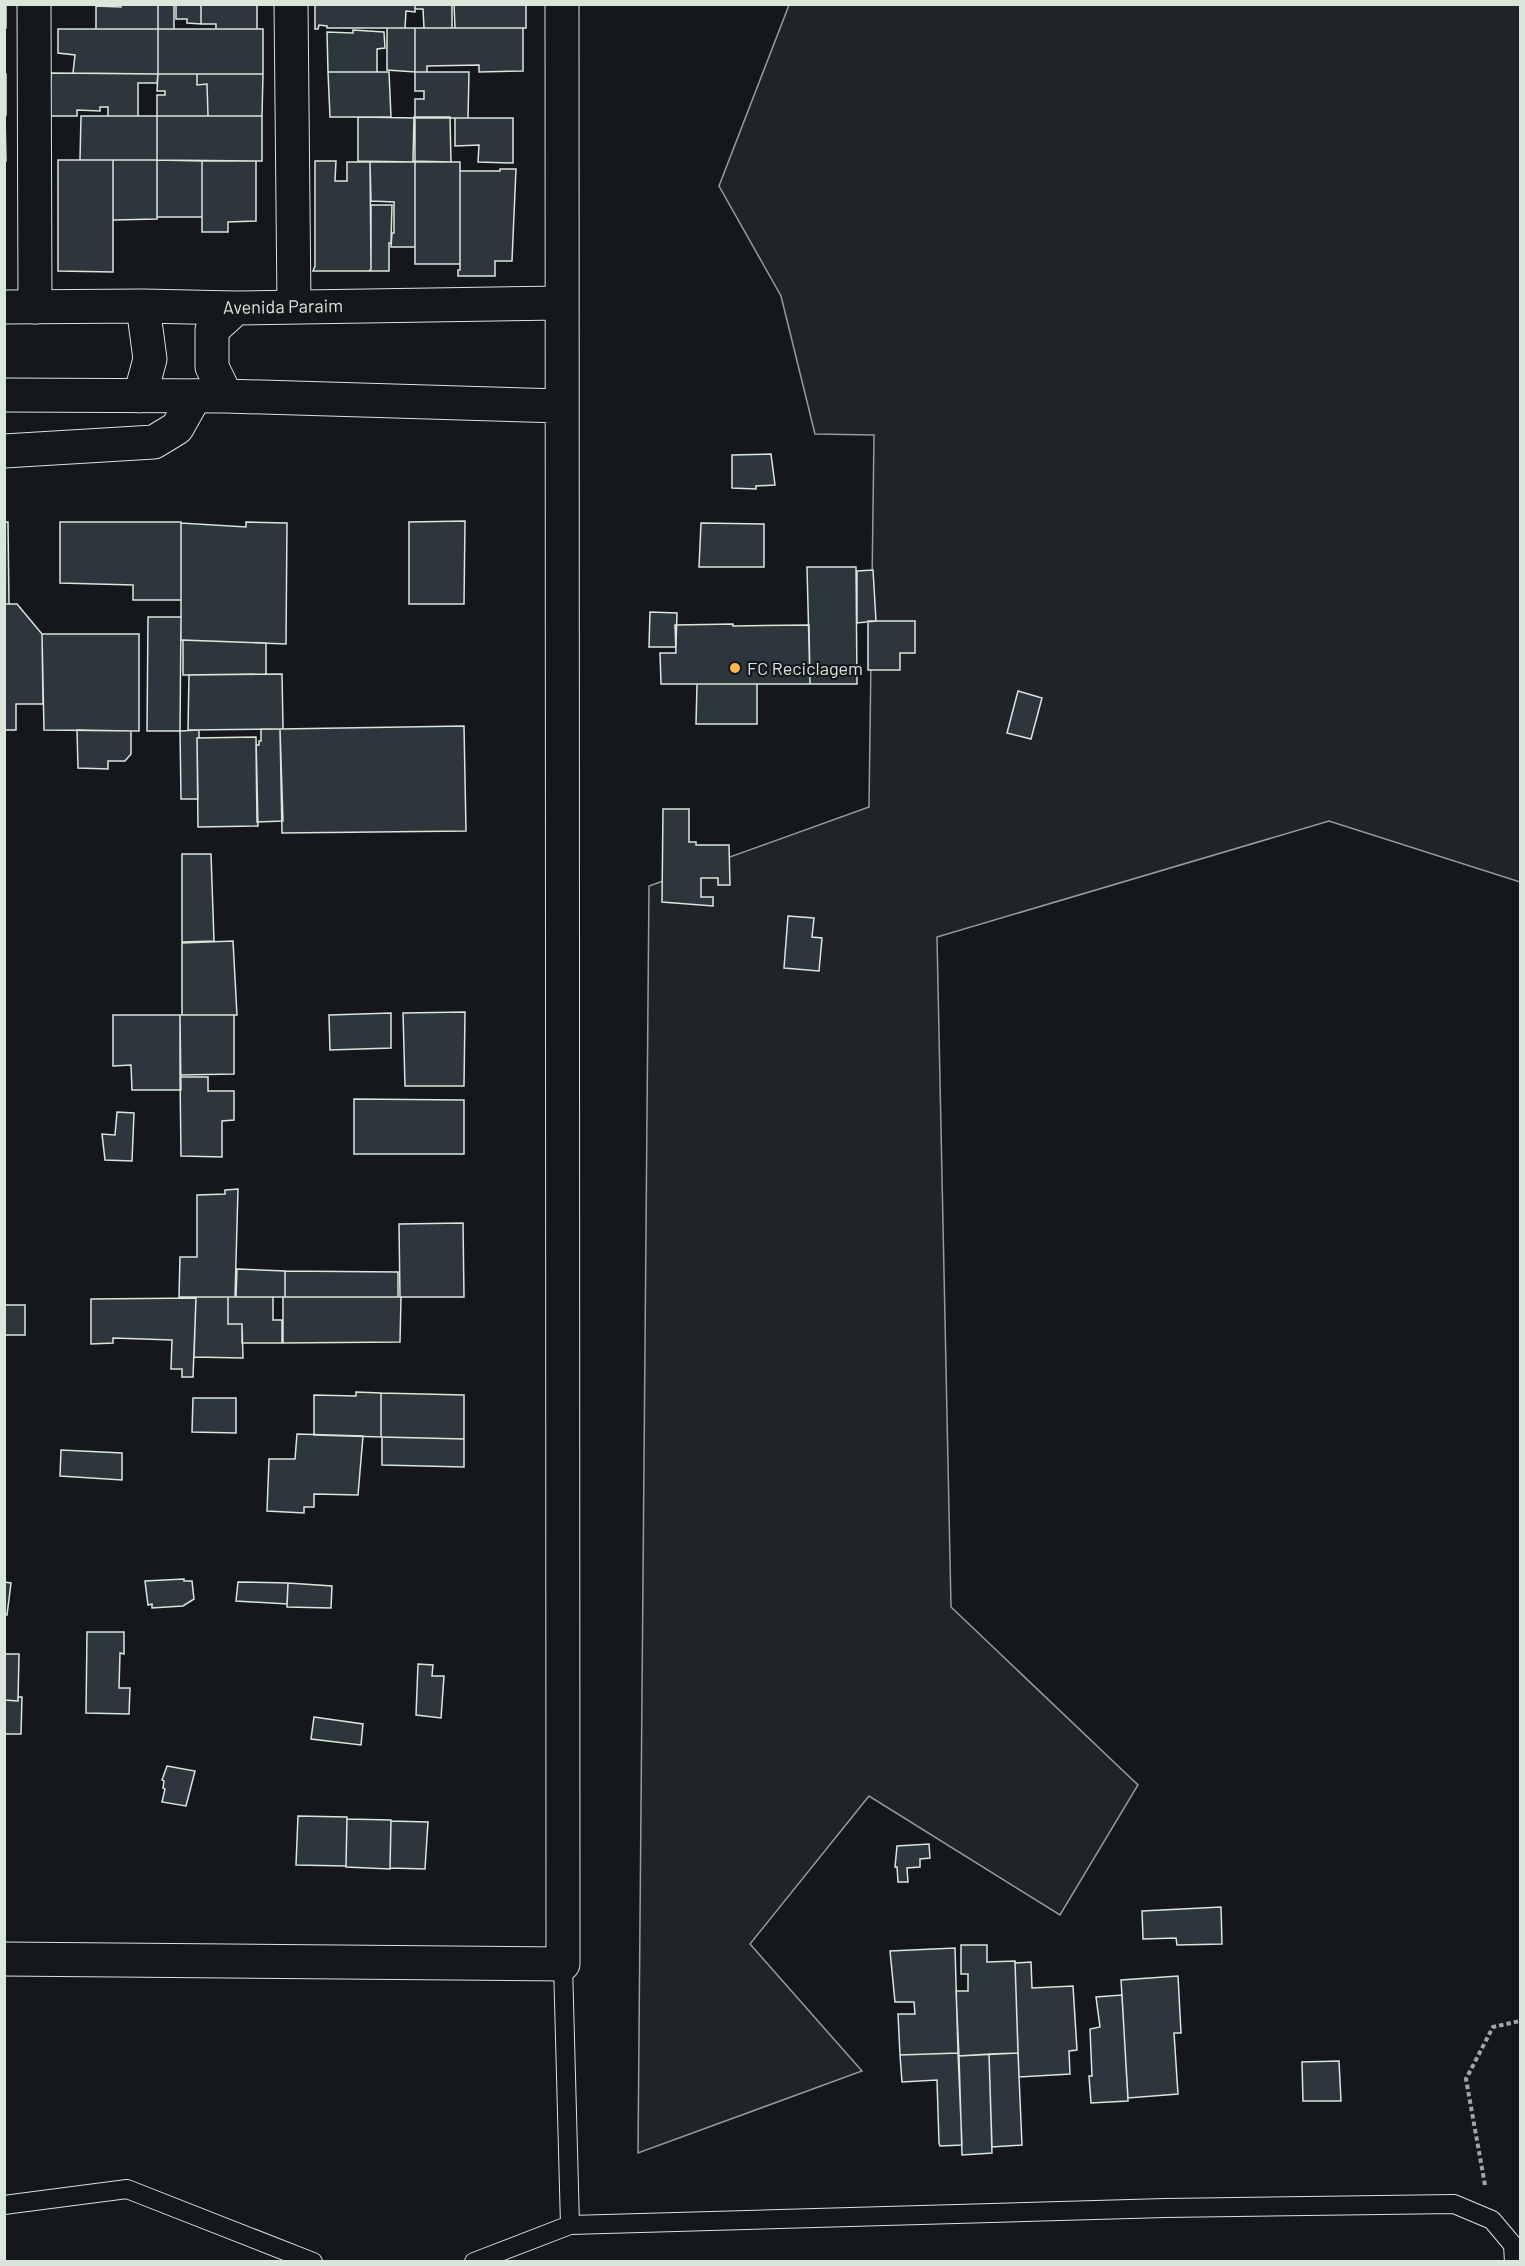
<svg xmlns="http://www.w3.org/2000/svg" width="1525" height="2266" viewBox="0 0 1525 2266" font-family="Barlow,sans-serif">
<rect width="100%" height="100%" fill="#14181c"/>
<path fill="#202428" stroke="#939e99" stroke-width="1.5" d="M789 5H1520V882L1329 821 937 937 951 1607 1138 1785 1060 1915 869 1796 750 1944 862 2071 638 2153 649 886 869 807 874 435 815 434 781 296 719 186Z"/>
<path fill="#2c363c" stroke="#d8e6dc" stroke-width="1.5" d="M4 4H6V28H4Z
M121 4H158V29H96V6L121 7Z
M158 4H174V29H158Z
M176 4H201V24L187 23V19H176Z
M201 4H257V29H216V24H201Z
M315 4H415V12L406 11 405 28H327V26L319 25 318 29H315Z
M415 4H452V28H424L423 9H415Z
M454 4H526V28H455Z
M387 28H415V72L387 70Z
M415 28H523V71L479 72V65L427 66V72H415Z
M58 29H158V74L73 73 75 55 58 53Z
M158 29H263V74H158Z
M353 30 384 32 385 48 377 49V72H328L327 32 353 33Z
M328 72H389L391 117H330Z
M415 72H469L468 118H415V99H424V91H415Z
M51 73 158 74 157 83H138V116H108V107H100V111L77 110V116H49Z
M4 74H6V115H4Z
M158 74H197V85L207 84 208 116H157V95H165V91H157Z
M197 74H263L262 116H208L207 84 197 85Z
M4 115H5L6 161H4Z
M81 116H157V160H80Z
M157 116H262V161L157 160Z
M358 117 415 118V162L358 161Z
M414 117H450L451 162 413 161Z
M455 118H513V163L478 162 479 145 455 146Z
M58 160H113V272L58 271Z
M113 160H157V219L113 220Z
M157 160 202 161V217H157Z
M202 161H256V221L228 222V232H202Z
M315 161H336L335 181H347V162H370L371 269 369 271H313L315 266Z
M370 162H415V247H391L392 233H394V202L371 201Z
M415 162H460V264H415Z
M500 169H516L512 261H495V276H458V270H460V171H500Z
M371 205H392L391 243H389V271H369L371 269Z
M771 454 775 485 756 486V489L732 488V455Z
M465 521 464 604H409V522Z
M4 522H8L9 604H4Z
M60 522H181V600H133V585L60 583Z
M246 522 287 523 286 644 181 640V523L246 527Z
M701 523 764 524V567H699Z
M807 567H856L857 684H810Z
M873 570 876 621 857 623V571Z
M4 604H17L42 634 43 704H16V730H4Z
M650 612 677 613 676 647H649Z
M148 617H181L180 731H147Z
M868 621H915V653H900V670H868Z
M733 624V626L809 625 810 684H661L660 653H676L675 625Z
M42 634H139V731L44 730Z
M183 640 266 643V674L183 675Z
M282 674 283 729 188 730 189 675Z
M697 684H757V724H696Z
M1018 691 1042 698 1031 739 1007 733Z
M464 726 466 831 282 833 280 729Z
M261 729H280L283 821 257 822 256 745H259V741H261Z
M77 730 131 731V754L125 761H108V769L78 768Z
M199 730V738H197L198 799H181L180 731Z
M256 737 258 826 198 827 197 738Z
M663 809H689V842H696V845H729L730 885H718V878H701V897H713V906L662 902Z
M182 854H211L214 941 182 942Z
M788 916 814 918 812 937 822 938 819 971 784 968Z
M233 941 237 1015H182V943Z
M465 1012 464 1086H405L403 1013Z
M391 1013V1048L330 1050 329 1015Z
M113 1015H180L181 1090H132L131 1065 113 1066Z
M180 1015H234V1074L180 1075Z
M180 1077H208V1091H234V1120L222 1121V1157L181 1156Z
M354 1099 464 1100V1154H354Z
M117 1112 134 1113 132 1161 105 1160 102 1134 115 1135Z
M238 1189 235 1297H179L180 1257H197V1195L225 1194V1190Z
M463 1223 464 1297H400L399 1224Z
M237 1269 285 1271V1297H236Z
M285 1271 398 1272V1297H285Z
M181 1297H228V1324H242L243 1358 194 1357 196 1298Z
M228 1297H273V1320H282V1343H242V1324H228Z
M283 1297H401L400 1342 283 1343Z
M196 1298 193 1377H182V1369H171L172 1340 113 1338V1343L91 1344V1299Z
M4 1305H25V1335H4Z
M356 1392 381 1393V1437L314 1435V1395L356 1396Z
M381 1393 464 1395V1439L381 1437Z
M193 1398H236V1433L192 1432Z
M297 1434 363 1436 358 1495 314 1494V1507H304V1513L267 1511 269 1459H295Z
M382 1437 464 1439V1467L382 1465Z
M61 1450 122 1453V1480L60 1476Z
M184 1579V1581H192L194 1599 183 1606 152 1608V1604L148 1605 145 1581Z
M4 1582 11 1583 7 1615H4Z
M238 1582 288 1583 287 1604 236 1601Z
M288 1583 332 1586 331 1608 287 1607Z
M87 1632H124V1654L120 1653 119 1688H130L129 1714 86 1713Z
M4 1654H19L18 1701 4 1700Z
M418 1664 433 1665 432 1676H444L441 1718 416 1715Z
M18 1697H22L21 1734H4V1700L18 1701Z
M314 1717 363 1724 361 1745 311 1739Z
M167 1766 195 1771 186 1806 162 1802 165 1789 163 1788 164 1781 162 1780Z
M298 1816 347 1817 346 1866 296 1865Z
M347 1819 391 1820 390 1869 346 1867Z
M391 1821 428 1822 425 1869 390 1868Z
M929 1844 930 1858 920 1859V1867L907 1868 908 1882H898L897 1867H895L897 1846Z
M1221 1907 1222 1944 1177 1945 1176 1938 1143 1939 1142 1911Z
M961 1945H987V1962L1015 1961 1018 2053 959 2056 956 1991H968V1974H961Z
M955 1948 958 2053 900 2055 898 2014H915L914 2002H895L890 1951Z
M1031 1962 1032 1988 1073 1986 1077 2050 1069 2051 1070 2074 1019 2077 1015 1963Z
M1178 1976 1181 2033H1174L1178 2094 1128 2098 1121 1980Z
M1122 1995 1128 2101 1091 2103 1089 2076H1092L1090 2029 1100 2027 1096 1997Z
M958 2053 962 2145 940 2146 939 2143 937 2080 902 2082 900 2055Z
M1018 2053 1022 2145 992 2147 989 2054Z
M989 2054 992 2153 962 2155 959 2056Z
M1339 2061 1341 2101H1303L1302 2062Z"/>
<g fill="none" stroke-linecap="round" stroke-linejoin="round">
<g stroke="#d8e6dc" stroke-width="20">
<path id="lane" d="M563 1964 570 2225
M4 2205 127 2189 313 2262
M474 2262 570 2225 1165 2208 1454 2204 1492 2220 1513 2245 1514 2262"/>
</g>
<g stroke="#d8e6dc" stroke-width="35">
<path id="street" d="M34 4 35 307
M291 4 294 306
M4 451 154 442 177 428 195 396"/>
</g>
<g stroke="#d8e6dc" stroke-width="35">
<path id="secondary" d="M4 307 143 306 236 308 562 303
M4 395 226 396 562 406
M140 396 150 359 143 306
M226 396 212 367V330L236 308
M4 1959 563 1964 562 4"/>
</g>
<path stroke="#9da8a2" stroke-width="4" stroke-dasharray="4.5 3" stroke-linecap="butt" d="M1485 2185 1466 2079 1493 2027 1520 2021"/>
<use href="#lane" stroke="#14181c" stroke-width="18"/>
<use href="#street" stroke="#14181c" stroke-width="33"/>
<use href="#secondary" stroke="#14181c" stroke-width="33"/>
</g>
<circle fill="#ffb74d" stroke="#14181c" stroke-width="2" cx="735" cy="668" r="6"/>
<g text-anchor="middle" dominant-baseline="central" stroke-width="4.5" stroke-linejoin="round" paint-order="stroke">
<g font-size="18" fill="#d8e6dc" stroke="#14181c">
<text transform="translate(283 306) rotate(-1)">Avenida Paraim</text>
</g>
<g font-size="18" fill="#d8e6dc" stroke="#14181c" text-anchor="start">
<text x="747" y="668">FC Reciclagem</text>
</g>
</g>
<rect width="1525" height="2266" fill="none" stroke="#d8e6dc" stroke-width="12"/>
</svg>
